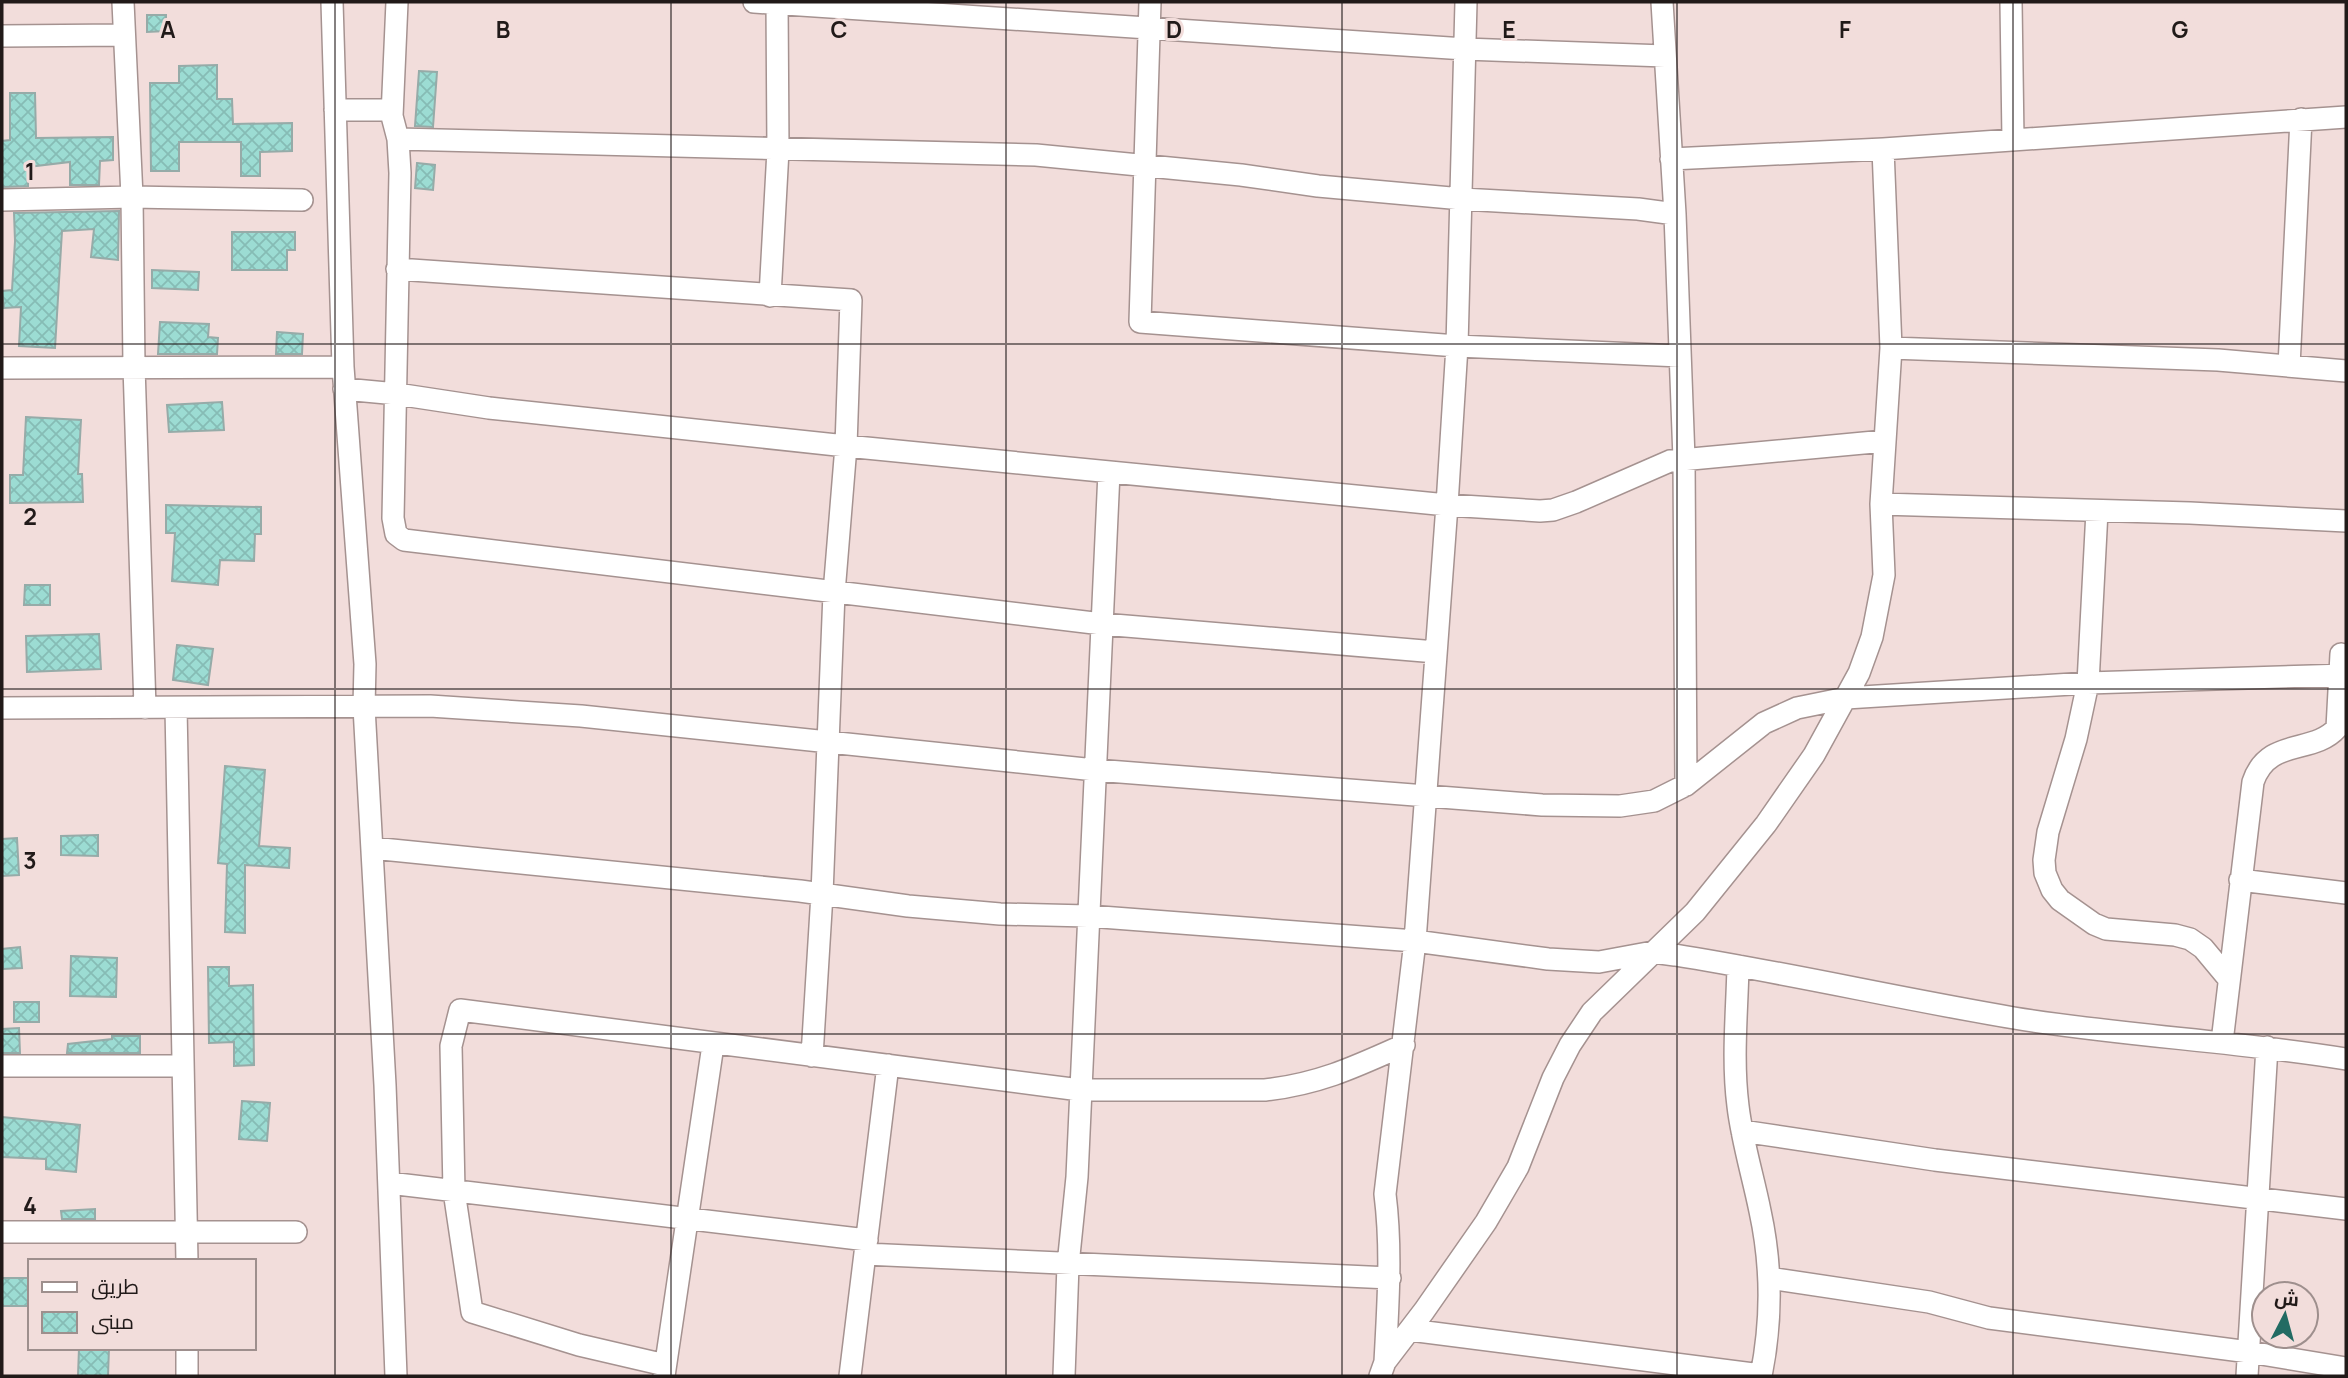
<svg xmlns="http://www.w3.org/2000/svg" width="2348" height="1378" viewBox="0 0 2348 1378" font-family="Manrope,Cairo,sans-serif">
<defs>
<pattern id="building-cross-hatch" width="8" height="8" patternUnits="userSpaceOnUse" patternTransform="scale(1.75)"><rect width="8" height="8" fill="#9cdcd3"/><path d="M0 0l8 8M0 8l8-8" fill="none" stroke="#86bcb5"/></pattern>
</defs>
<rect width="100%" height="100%" fill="#f2dddb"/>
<path fill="url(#building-cross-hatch)" stroke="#96aba8" stroke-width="2" d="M147 15H166V31L147 32Z
M217 65V99H232L233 124 292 123V151L260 152V176H241V142H179V171H151L150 83H179V66Z
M419 71 437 72 433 127 415 126Z
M10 93H35L36 138 113 137V160L100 161 99 185H70V162L28 167V186L2 187V141L10 140Z
M417 163 435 165 433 190 415 188Z
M119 211 118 260 91 257 94 229 62 231 55 348 19 346 21 307 4 308 2 291 12 290 15 241 14 213Z
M232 232H295V250H287V270H232Z
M152 270 199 272 198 290 152 288Z
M160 322 209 324 208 337 218 338 217 354H158Z
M277 332 303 334 302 354H276Z
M222 402 224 430 169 432 167 405Z
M26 417 81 420 78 474H82L83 502 10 503V475H23Z
M166 505 261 507V534H255L254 561 220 560 218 585 172 581 175 533H166Z
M25 585H50V605H24Z
M99 634 101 669 27 672 26 636Z
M177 645 213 649 208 685 173 680Z
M225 766 265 770 259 846 290 848 289 868 245 865V933L225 932 227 864 218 863Z
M98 835V856L61 855V836Z
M17 838 19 875 2 876V839Z
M20 947 22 968 3 969 2 949Z
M71 956 117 958 116 997 70 996Z
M208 967H229V986L253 985 254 1065 234 1066V1042L209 1043Z
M14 1002H39V1022H14Z
M19 1028 20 1053H2V1029Z
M112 1036H140V1053H67L68 1044 112 1039Z
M242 1101 270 1103 267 1141 239 1139Z
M2 1117 80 1125 76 1172 46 1169V1159L2 1157Z
M95 1209V1219H62L61 1211Z
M2 1278H30V1306H2Z
M79 1348H109L108 1376H78Z"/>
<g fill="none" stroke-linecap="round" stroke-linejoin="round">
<g stroke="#a59290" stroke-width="24">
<path id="street" d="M123 2 132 197 134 366 145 708
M332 2 343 367 365 664 364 707 385 1085 396 1376
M397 2 392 116 398 139 400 173 393 518 396 534 404 540 1102 624 1436 652
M754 2 1465 49 1665 56
M1150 2 1140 322 1457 346 1680 356
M1662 2 1675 214 1684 459 1686 785
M2011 2 2013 140
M2 36 124 35
M335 110H392
M398 139 1036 155 1241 175 1318 186 1462 199 1638 209 1675 214
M1671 159 1883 149 2346 117
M2 200 132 197 302 200
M397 269 851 300 846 446 834 593 822 894 812 1056
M770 296 778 150 777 2
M1891 348 2218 360 2346 371
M2289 366 2301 119
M2 368 343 367
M344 389 397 394 489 408 846 446 1447 505 1540 511 1553 510 1576 502 1670 461 1885 441
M1881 504 2190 513 2346 521
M2097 511 2088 683 2076 739 2048 832 2044 860 2045 873 2052 890 2060 900 2094 924 2106 929 2175 935 2190 939 2203 948 2228 978
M2 708 430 706 581 716 1095 770 1542 805 1620 806 1654 801 1686 785 1764 723 1797 708 1846 698 2088 683 2346 675
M176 708 187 1261
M372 848 800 891 908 906 1000 914 1088 916 1415 941 1548 959 1599 962 1653 952 1675 955C1788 973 1901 999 2014 1018 2125 1036 2236 1041 2346 1059
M2240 880 2346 893
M1738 966C1737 1012 1732 1060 1738 1106 1742 1141 1753 1176 1760 1211 1772 1266 1772 1321 1761 1376
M2222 1042 2253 782C2268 737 2313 755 2337 728L2341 654
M2 1066H183
M1742 1131 1935 1160 2346 1209
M389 1183 867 1240
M2 1232H296
M865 1254 1390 1278
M1769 1278 1929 1302 1989 1318 2249 1352 2346 1368
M1410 1330 1761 1375
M187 1348V1376
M1385 1362C1388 1305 1392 1250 1385 1194L1415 941 1447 505 1457 346 1466 2
M665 1365 579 1345 472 1312 454 1191 451 1046 460 1010 1080 1090H1265C1319 1084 1355 1067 1404 1045
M664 1376 713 1045
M850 1376 888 1065
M1064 1376 1068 1265 1077 1177 1109 472
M1380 1376 1385 1362 1424 1311 1486 1222 1518 1167 1553 1078 1570 1045 1592 1012 1695 912 1766 824 1814 755 1859 673 1872 637 1884 575 1881 504 1891 348 1883 149
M2247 1376 2267 1047"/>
</g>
<use href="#street" stroke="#fff" stroke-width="21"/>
</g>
<path fill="none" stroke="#211a19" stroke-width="2" stroke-opacity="0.55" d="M335 2V1376M671 2V1376M1006 2V1376M1342 2V1376M1677 2V1376M2013 2V1376M2 344H2346M2 689H2346M2 1034H2346"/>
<g font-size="23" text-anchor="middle" font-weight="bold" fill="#211a19" stroke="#f2dddb" stroke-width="6" stroke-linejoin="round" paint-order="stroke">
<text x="168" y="38">A</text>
<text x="503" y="38">B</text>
<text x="839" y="38">C</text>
<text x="1174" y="38">D</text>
<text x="1509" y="38">E</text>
<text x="1845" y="38">F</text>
<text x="2180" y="38">G</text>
<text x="30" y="180">1</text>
<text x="30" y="525">2</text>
<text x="30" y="869">3</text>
<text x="30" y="1214">4</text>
</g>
<rect width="2348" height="1378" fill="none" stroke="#211a19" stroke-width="7"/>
<rect x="28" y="1259" width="228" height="91" fill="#f2dddb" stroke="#9e8f8d" stroke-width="2"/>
<rect x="42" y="1282" width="35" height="10" fill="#ffffff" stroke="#9e8f8d" stroke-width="2"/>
<text x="91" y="1294" font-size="21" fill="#211a19">طريق</text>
<rect x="42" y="1312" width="35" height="21" fill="url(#building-cross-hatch)" stroke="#9e8f8d" stroke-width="2"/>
<text x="91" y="1329" font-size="21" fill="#211a19">مبنى</text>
<g transform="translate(2285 1315) rotate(6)"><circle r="33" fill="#f2dddb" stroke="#9e8f8d" stroke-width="2"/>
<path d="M0-5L12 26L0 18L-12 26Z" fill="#226b63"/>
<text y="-10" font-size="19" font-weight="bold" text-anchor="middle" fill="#211a19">ش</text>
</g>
</svg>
